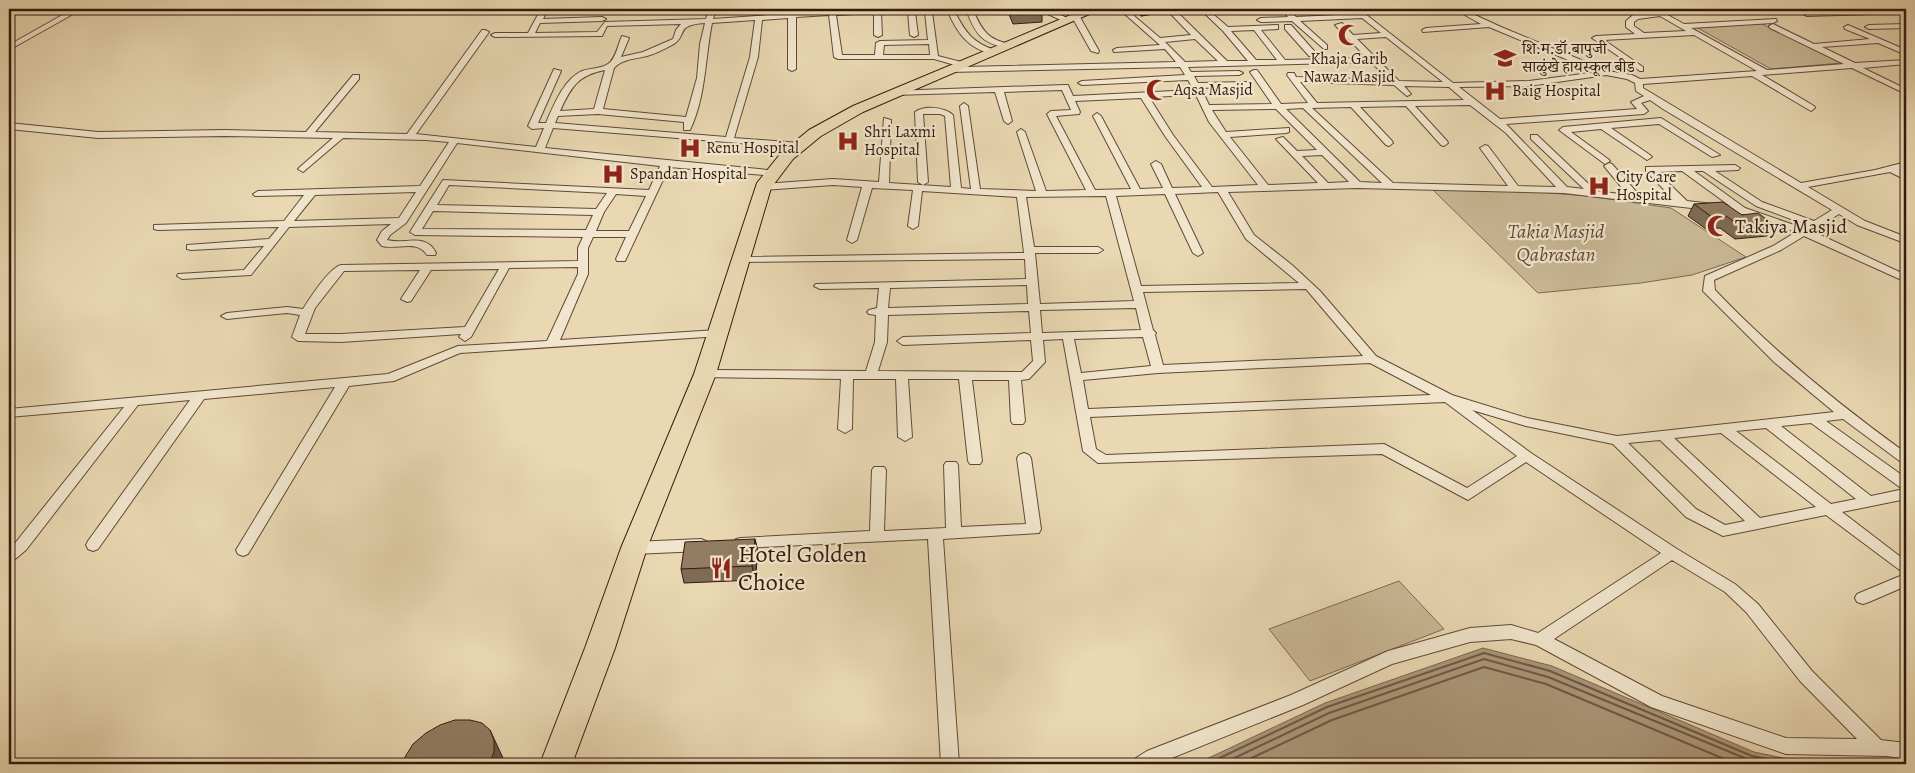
<svg xmlns="http://www.w3.org/2000/svg" width="1915" height="773" viewBox="0 0 1915 773" font-family="Alegreya,'Noto Serif Devanagari',serif">
<rect width="100%" height="100%" fill="#e9d8b2"/>
<filter id="stains"><feTurbulence type="fractalNoise" baseFrequency=".004" numOctaves="4"/><feColorMatrix values="0 0 0 0 .2 0 0 0 0 .09 0 0 0 0 .02 0 0 0 .5 -.17"/></filter>
<radialGradient id="worn" r=".72"><stop offset=".6" stop-color="#630" stop-opacity="0"/><stop offset="1" stop-color="#630" stop-opacity=".3"/></radialGradient>
<path fill="#cab896" stroke="#7f6852" d="M1760 23 1842 63 1771 69 1694 26Z
M1433 190 1536 192 1588 196 1671 208 1746 257 1692 275 1641 283 1538 293Z
M1399 581 1444 629 1310 681 1269 629Z"/>
<path fill="#ab977a" stroke="#7b654f" d="M1483 648 1552 666 1754 752 1812 764H1196L1325 703Z"/>
<g fill="none" stroke-linecap="round" stroke-linejoin="round">
<path stroke="#705844" stroke-width="2" d="M1207 764 1327 707 1484 653 1550 671 1752 756 1789 764
M1222 764 1329 713 1484 659 1548 677 1759 764
M1239 764 1332 720 1484 667 1546 684 1736 764"/>
<g stroke="#614937" stroke-width="2">
<path id="street" d="M73 9H82L9 50V45Z
M541 9H568L564 11H547L543 19 602 17 606 19 602 21 540 23 535 33 597 32 605 22 706 19 709 9H716L713 19 829 11V9H835L836 11 1010 9 1007 11 974 12C982 31 989 40 1010 44L1011 46 1007 48C982 43 976 35 967 12H955C965 32 973 43 995 50V54H992C968 48 958 34 948 12H932L938 56 965 63 966 65 962 67 1176 62 1165 49 1114 52 1113 50 1117 48 1160 45 1119 9H1126L1160 38 1191 35 1166 9H1174L1227 61H1248L1223 31 1200 9H1207L1228 27 1278 25V29L1261 30 1285 60 1367 58 1335 25 1342 23 1353 35 1381 33 1362 18 1300 21 1327 45V49H1324L1292 21 1261 22 1257 20 1261 18 1288 17 1281 9H1288L1296 17 1357 14 1351 9H1359L1453 83 1529 81 1597 72 1489 27 1423 32 1422 30 1426 28 1481 24 1454 9H1462L1501 27 1608 71 1632 75 1640 79 1757 71 1694 35 1604 40 1643 67V71H1640L1592 38 1596 36 1635 34 1626 27V21L1633 15 1653 13 1649 9H1657L1684 24 1776 19 1777 21 1773 23 1691 28 1767 70 1844 64 1770 28 1769 26 1773 24 1814 44 1870 39 1845 29 1844 27 1848 25 1906 50V55L1878 43 1822 47 1855 63 1906 60V64L1863 68 1906 89V94L1852 68 1762 75 1814 106 1815 108 1811 111 1752 76 1643 84V88L1801 183 1875 170 1906 162V168L1899 170 1906 173V180L1890 172 1808 187 1865 221 1906 237V243L1902 242 1857 225 1839 214 1812 231 1906 275V282L1804 236 1781 250 1714 280 1715 290C1773 351 1838 404 1906 453V464L1901 462 1843 419 1826 421 1906 478V499L1842 512 1906 561V586L1869 602 1863 604 1857 602 1855 598 1857 594 1905 574 1826 515 1723 536 1686 517 1613 444 1526 426 1472 410 1531 453 1677 549 1735 584 1758 604 1812 671 1881 740 1906 743V759L1887 756 1786 754 1651 707 1536 645 1511 639 1470 642 1392 664 1303 705 1157 764H1133L1136 758 1147 751 1291 695 1388 651 1470 628 1511 625 1538 633 1661 553 1526 462 1468 500 1382 454 1098 463 1083 451 1063 339 1043 340 1045 362 1029 379 1021 380 1025 421 1023 424H1013L1011 421 1009 380H972L982 461 980 464H970L968 461 959 379H908L912 437 905 441 898 437 896 379H853L852 429 845 433 838 429 841 379 701 377 699 374 705 370 866 371 875 342 876 315 869 314 867 312 869 310 877 308 879 288 820 289 814 286 816 284 1026 279 1025 259 735 262V258L739 257 1024 253 1017 197 922 191 918 226 913 229 908 226 913 190 872 188 857 240 852 243 847 240 862 187 833 185 763 190 758 187 763 184 833 179 879 182 884 118 891 120 889 183 951 187 945 116 940 114H923L928 182 923 185 918 182 915 112C924 105 945 107 953 115L961 188 971 189 960 106 964 103 968 106 980 189 1036 191 1017 132 1021 129 1025 132 1046 191 1086 190 1047 114 1051 111 1071 110 1062 90 1004 92 1012 121 1008 124 1004 121 995 92 894 95 890 93 891 91 1065 85H1068L1073 96 1194 90 1188 80 1082 85 1078 83 1082 81 1185 75 1180 67 949 72H946V68L962 67 934 59H838L834 57 829 15 796 17V69L792 71 788 69V18L762 20 758 57 734 138 800 143 803 144V148L553 128 545 148 778 171V175L775 176 669 167 625 261H617L616 259 626 237H593L588 248V274L560 340 717 330 721 332 723 334 721 336 460 353 394 381 349 386 248 554 243 556 238 554 236 550 335 387 204 399 98 549 93 551 88 549 86 545 88 541 190 400 138 405 26 550 14 560 9 562V548L16 542 124 407 9 417V409L388 374 458 346 547 341 578 274V267L509 268 471 337 465 341 459 337 461 334 341 342 298 341 292 337 300 315 287 313 227 319 221 316 227 313 287 307 303 309C310 298 329 268 341 265L578 261V248L583 237 415 235 410 232 443 180 649 190 660 166 457 143 406 223 390 235 387 240C404 245 426 232 436 253L435 255H427C417 239 398 250 382 246L377 240 382 231 391 224 289 227 251 275 182 279 177 276 178 274 244 270 264 246 191 250 187 249V245L269 239 279 227 158 230 154 229V225L284 221 304 195 255 196 253 194 258 191 420 186 449 142 426 140 343 138 303 172 298 169 300 167 333 138 225 136 98 138 9 129V123L98 132 225 130 306 132 353 75H359V79L315 132 407 134 482 30H485L489 32 416 134 536 147 544 128 532 129 528 126 554 69 561 71 538 123H546C554 105 563 80 582 71 590 68 601 69 608 64 616 59 618 44 622 36L629 38 621 57 643 52 673 39 676 30 681 24 607 26 602 36H599L495 37 491 35 495 33H528ZM908 12 910 35 914 37 918 35 915 12H925L928 40 880 41 876 43 875 55H842L836 15 874 13V35L878 37 882 35 881 13ZM1660 16 1686 31 1644 33 1634 26V22L1638 19ZM755 20 750 57 726 137 555 123 558 116 598 114 684 122V130H690C706 97 705 58 712 23ZM705 23 700 44 697 78 686 117 603 109 614 68C622 59 635 59 647 56 655 54 664 49 672 45 689 36 673 25 705 23ZM1254 30 1277 60H1256L1231 31ZM1386 37 1443 82 1399 81 1357 39ZM1195 39 1218 61 1185 62 1165 42ZM929 44 930 55H883L884 45ZM1371 62 1389 80 1296 77 1294 73H1288L1287 75 1308 103 1281 104 1257 70H1254L1250 72 1272 104 1209 105 1201 88 1246 86 1250 84 1246 82 1198 83 1194 76 1239 75 1243 73 1239 71 1191 72 1188 67ZM605 70 594 109 560 111C571 87 578 75 605 70ZM1606 75 1627 79 1635 83 1636 91 1644 96 1631 102 1637 109 1500 119 1459 87 1529 86ZM1300 82 1394 85 1407 96 1411 94 1404 86 1449 87 1464 100 1317 103ZM1196 95 1209 122 1258 185 1212 187 1173 135 1149 97ZM1141 98 1165 136 1202 187 1172 188 1161 164 1156 161 1151 164 1163 188 1140 189 1101 116 1097 113 1093 116 1131 189 1095 190 1056 116 1079 114 1080 112 1075 101ZM1650 100 1663 109 1832 210 1814 221 1762 202 1715 171 1738 170 1740 168 1735 165 1646 167V171L1674 200 1640 196 1612 164 1609 163 1604 166 1628 195 1596 191 1537 135H1531V139L1584 189 1567 187 1506 124 1644 114 1648 111 1641 103ZM1470 105 1506 133 1556 187 1518 186 1488 146 1485 145 1480 148 1508 186 1393 183 1312 108 1351 107 1386 145 1389 146 1393 143 1392 141 1360 107 1406 106 1441 145 1444 146 1448 143 1447 141 1415 106ZM1303 108 1382 183 1360 182 1286 109ZM1276 109 1317 150 1297 151 1283 137 1276 139 1318 183 1268 185 1230 137 1286 133 1289 132V128L1226 132 1212 110ZM1322 155 1349 182 1328 183 1302 156ZM1682 171 1730 206 1687 201 1657 172ZM1694 171H1703L1756 206 1807 225 1803 228 1745 208ZM449 185 607 193 596 209 437 205ZM1357 188 1564 193 1742 214 1796 232 1773 246 1705 276 1703 291 1774 362 1834 412 1617 436 1527 418 1452 395 1376 356 1320 291 1292 265 1254 235 1228 192ZM416 192 399 218 294 221 315 195ZM1218 192 1246 239 1299 283 1141 286 1116 196 1165 194 1193 253 1198 256 1203 253 1175 194ZM616 194 646 196 629 231H596L604 212ZM1106 196 1134 301 1040 304 1035 253H1098L1103 250 1098 247H1034L1026 197ZM433 211 593 215 586 230 422 229ZM499 269 465 327 341 334H305L315 308 344 271 420 270 401 299 407 302 411 301 431 270ZM1027 285 1028 304 888 308 890 288ZM1306 289 1363 356 1163 365 1155 335 1156 333 1153 330 1143 292ZM1136 308 1141 330 1042 333 1040 310ZM1029 311 1031 333 903 337 897 341 903 345 1031 340 1033 361 1022 372 878 371 887 342 888 315ZM1143 337 1151 366 1081 373 1074 339ZM1370 363 1431 395 1088 409 1083 380 1158 373ZM1445 402 1517 456 1467 488 1384 444 1106 455 1096 449 1090 417ZM1811 423 1901 488 1904 489 1871 496 1781 426ZM1766 428 1856 499 1831 504 1736 431ZM1721 433 1816 507 1760 518 1674 438ZM1660 440 1745 521 1725 525 1696 509 1628 443ZM1672 560 1725 592 1746 612 1800 681 1857 739 1786 738 1662 696 1554 639Z
M1037 9H1047L1072 20 1065 22Z
M1906 9V13L1807 16 1803 14 1807 12Z
M1076 15 1080 17 1099 51 1098 53 1091 51 1072 17Z
M1906 24V28L1869 29 1865 27 1869 25Z
M1285 25H1291L1315 52V56H1309L1285 29Z
M1661 118 1720 155 1712 157 1659 124 1611 128 1650 155 1652 157 1647 160 1601 129 1571 132 1608 159 1610 161 1605 164 1559 130 1563 127Z
M1024 453 1029 455 1031 458 1041 529 1039 533 943 539 959 764H941L928 539 741 548 736 547 734 543 736 539 741 538 870 531 872 470 874 467H884L886 470 884 531 946 528 944 465 946 462H956L958 465 961 527 1026 524 1017 458 1019 455Z
M701 539 706 541 708 545 706 549 701 551 634 554 629 552 627 548 629 544 634 542Z"/>
</g>
<g stroke="#34190e" stroke-width="2">
<path id="highway" d="M1085 9H1101L863 112 821 136 793 159 771 188 716 374 647 548 615 648 572 764H540L585 648 621 548 694 374 757 183 781 153 809 130 853 106Z"/>
</g>
<use href="#street" fill="#f1e6cd" fill-rule="evenodd"/>
<use href="#highway" fill="#e9d8b2" fill-rule="evenodd"/>
</g>
<path fill="#7e6b55" stroke="#34190e" d="M1008 9H1042V22L1013 24 1008 12Z
M1133 9H1159V13L1141 16Z
M1694 204 1742 215 1773 224 1767 236 1735 239 1720 228 1706 229 1688 216Z
M755 539 758 552 755 580 684 583 681 569Z"/>
<path fill="#665745" stroke="#34190e" d="M1142 9H1159V13L1141 16Z
M755 539 758 552 755 580 752 566Z
M490 730 503 758V764H489Z"/>
<path fill="#927c63" stroke="#34190e" d="M1012 9H1042L1043 10 1014 11Z
M1723 202 1742 215 1758 213 1773 224 1742 227 1726 216 1712 217 1694 204Z
M755 539 752 566 681 569 685 542Z
M455 720H470L482 723 490 730 494 740V752L489 764H403L405 757 413 744 426 733 440 725Z"/>
<defs>
<g id="mosque-bare" transform="scale(1.725)"><path d="M3.5-4.9A6 6 0 1 0 3.5 4.9A5 5 0 1 1 3.5-4.9Z" fill="#8f2418" stroke="#f1e6cd" stroke-width="2.5" paint-order="stroke"/></g>
<g id="university-bare" transform="scale(1.725)"><path d="M0-5L7-2L0 1L-7-2ZM-4 1L0 2.5L4 1V4Q0 6-4 4Z" fill="#8f2418" stroke="#f1e6cd" stroke-width="2.5" paint-order="stroke"/></g>
<g id="hospital-bare" transform="scale(1.725)"><path d="M-5-5h3v3.5h4V-5h3V5h-3V1.5h-4V5h-3Z" fill="#8f2418" stroke="#f1e6cd" stroke-width="2.5" paint-order="stroke"/></g>
<g id="restaurant-bare" transform="scale(1.725)"><path d="M-5-6h1v4h1v-4h1v4h1v-4h1v5L-1.5 .5V6h-2V.5L-5-1ZM5-6V6H3V1.5H1.5Q1.5-4 5-6Z" fill="#8f2418" stroke="#f1e6cd" stroke-width="2.5" paint-order="stroke"/></g>
</defs>
<g fill-rule="evenodd">
<use href="#mosque-bare" x="1349" y="35"/>
<use href="#university-bare" x="1505" y="58"/>
<use href="#mosque-bare" x="1157" y="90"/>
<use href="#hospital-bare" x="1495" y="91"/>
<use href="#hospital-bare" x="848" y="141"/>
<use href="#hospital-bare" x="690" y="148"/>
<use href="#hospital-bare" x="613" y="174"/>
<use href="#hospital-bare" x="1599" y="186"/>
<use href="#mosque-bare" x="1718" y="226"/>
<use href="#restaurant-bare" x="721" y="568"/>
</g>
<g text-anchor="middle" dominant-baseline="central" stroke-width="4.5" stroke-linejoin="round" paint-order="stroke">
<g font-size="16" fill="#34190e" stroke="#f1e6cd" text-anchor="start">
<text x="1522" y="49">शि.म.डॉ.बापुजी<tspan x="1522" dy="18">साळुंखे हायस्कूल बीड</tspan></text>
<text x="1349" y="59" text-anchor="middle">Khaja Garib<tspan x="1349" dy="18">Nawaz Masjid</tspan></text>
<text x="1174" y="90">Aqsa Masjid</text>
<text x="1512" y="91">Baig Hospital</text>
<text x="864" y="132">Shri Laxmi<tspan x="864" dy="18">Hospital</tspan></text>
<text x="706" y="148">Renu Hospital</text>
<text x="630" y="174">Spandan Hospital</text>
<text x="1616" y="177">City Care<tspan x="1616" dy="18">Hospital</tspan></text>
</g>
<g font-size="20" fill="#34190e" stroke="#f1e6cd" text-anchor="start">
<text x="1735" y="226">Takiya Masjid</text>
</g>
<g font-size="20" font-style="italic" fill="#614937" stroke="#f1e6cd">
<text x="1556" y="231">Takia Masjid<tspan x="1556" dy="23">Qabrastan</tspan></text>
</g>
<g font-size="24" fill="#34190e" stroke="#f1e6cd" text-anchor="start">
<text x="738" y="554">Hotel Golden<tspan x="738" dy="28">Choice</tspan></text>
</g>
</g>
<rect width="1915" height="773" fill="none" stroke="#e9d8b2" stroke-width="30"/>
<rect x="10" y="10" width="1895" height="753" fill="none" stroke="#34190e" stroke-width="2.5"/>
<rect x="15" y="15" width="1885" height="743" fill="none" stroke="#34190e"/>
<rect width="100%" height="100%" filter="url(#stains)"/>
<rect width="100%" height="100%" fill="url(#worn)"/>
</svg>
